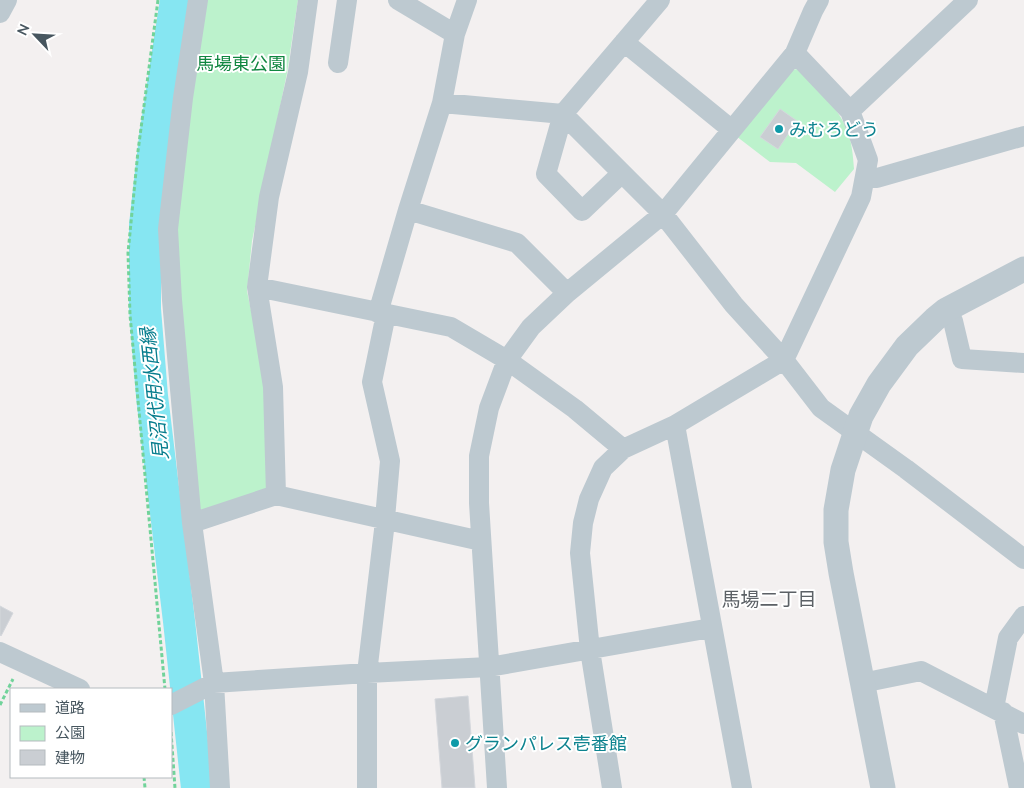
<svg xmlns="http://www.w3.org/2000/svg" width="1024" height="788" viewBox="0 0 1024 788" font-family="Mulish,'Noto Sans JP',sans-serif">
<rect width="100%" height="100%" fill="#f3f0f0"/>
<path fill="#bcf2cc" d="M203 0H298L287 73 252 241 247 291 266 383 268 489 203 514 194 508 174 224Z
M799 69C816 87 838 106 847 130 852 142 853 156 854 169L835 192 796 163 770 162 736 136 789 70Z"/>
<g fill="none" stroke-linecap="round" stroke-linejoin="round">
<path stroke="#86e6f2" stroke-width="32" d="M176 0 155 137 145 225V309L152 396 179 621 197 788"/>
</g>
<path fill="#caced3" stroke="#d4d7dc" d="M780 109 797 121 778 149 760 137Z
M0 606 13 613 1 636 0 635Z
M468 696 475 788H442L435 699Z"/>
<g fill="none" stroke-linecap="round" stroke-linejoin="round">
<path stroke="#71d39a" stroke-width="3" stroke-dasharray="4 2.5" stroke-linecap="butt" d="M158 0 138 151 128 253 130 315 165 689
M0 705 13 679
M171 732 175 788
M144 777 145 788"/>
<path stroke="#bdc9d0" stroke-width="20" d="M198 0 183 98 168 229 172 300 192 523 214 683 220 788
M308 0 298 72 269 197 257 287 273 387 276 495 481 541
M398 0 455 34
M0 13 7 0
M624 42 732 130
M338 63 347 0
M442 103 563 114 663 214 734 305 784 360 821 408 906 469 1024 559
M850 111 968 0
M622 173 582 211 546 174 563 114 660 0
M865 178H877L1024 136
M408 210 517 243 567 293
M257 287 451 327 507 360 575 409 623 449
M946 310 953 321 962 359 1024 363
M378 313 408 210 442 103 455 34 467 0
M675 425 742 788
M192 523 276 495
M0 652 80 689
M862 683 921 671 1024 724
M171 705 214 683 367 673 489 667 711 628
M994 708 1008 638 1024 616
M1003 712 1019 788
M367 788V673L384 530 390 461 372 382 386 314
M497 788 479 503V456L489 408 507 360 531 327 567 293 663 214 795 53 813 11 819 0
M612 788 590 650 580 553 583 523 589 499 603 468 623 449 675 425 784 360 861 197 868 160 850 111 795 53"/>
<path stroke="#bdc9d0" stroke-width="25" d="M883 788 841 573 836 542V510L843 470 861 416 879 384 907 346 935 319 946 310 1024 269"/>
</g>
<g fill="#0f9aa8" stroke="#fff" stroke-width="2">
<circle cx="779" cy="129" r="5"/>
<circle cx="455" cy="743" r="5"/>
</g>
<g text-anchor="middle" dominant-baseline="central" stroke-width="4" stroke-linejoin="round" paint-order="stroke">
<g font-size="18" fill="#118741" stroke="#fff">
<text x="241" y="63">馬場東公園</text>
</g>
<g font-size="18" fill="#0d838f" stroke="#fff" text-anchor="start">
<text x="789" y="129">みむろどう</text>
<text x="465" y="743">グランパレス壱番館</text>
</g>
<g font-size="19" font-style="italic" fill="#067d8d" stroke="#fff">
<text transform="translate(154 394) rotate(-96)">見沼代用水西縁</text>
</g>
<g font-size="19" fill="#5c6166" stroke="#fff">
<text x="769" y="599">馬場二丁目</text>
</g>
</g>
<rect x="10" y="688" width="162" height="90" fill="#ffffff" stroke="#b5bbbf"/>
<rect x="20" y="704" width="25" height="8" fill="#bdc9d0" stroke="#b5bbbf"/>
<text x="55" y="713" font-size="15" fill="#47565f">道路</text>
<rect x="20" y="726" width="25" height="15" fill="#bcf2cc" stroke="#b5bbbf"/>
<text x="55" y="738" font-size="15" fill="#47565f">公園</text>
<rect x="20" y="750" width="25" height="15" fill="#caced3" stroke="#b5bbbf"/>
<text x="55" y="763" font-size="15" fill="#47565f">建物</text>
<g transform="translate(35 35) rotate(295)" stroke="#ffffff" stroke-width="4" paint-order="stroke">
<path d="M0-4L9 19L0 12L-9 19Z" fill="#47565f"/>
<text y="-8" font-size="14" font-weight="bold" text-anchor="middle" fill="#47565f">N</text>
</g>
</svg>
